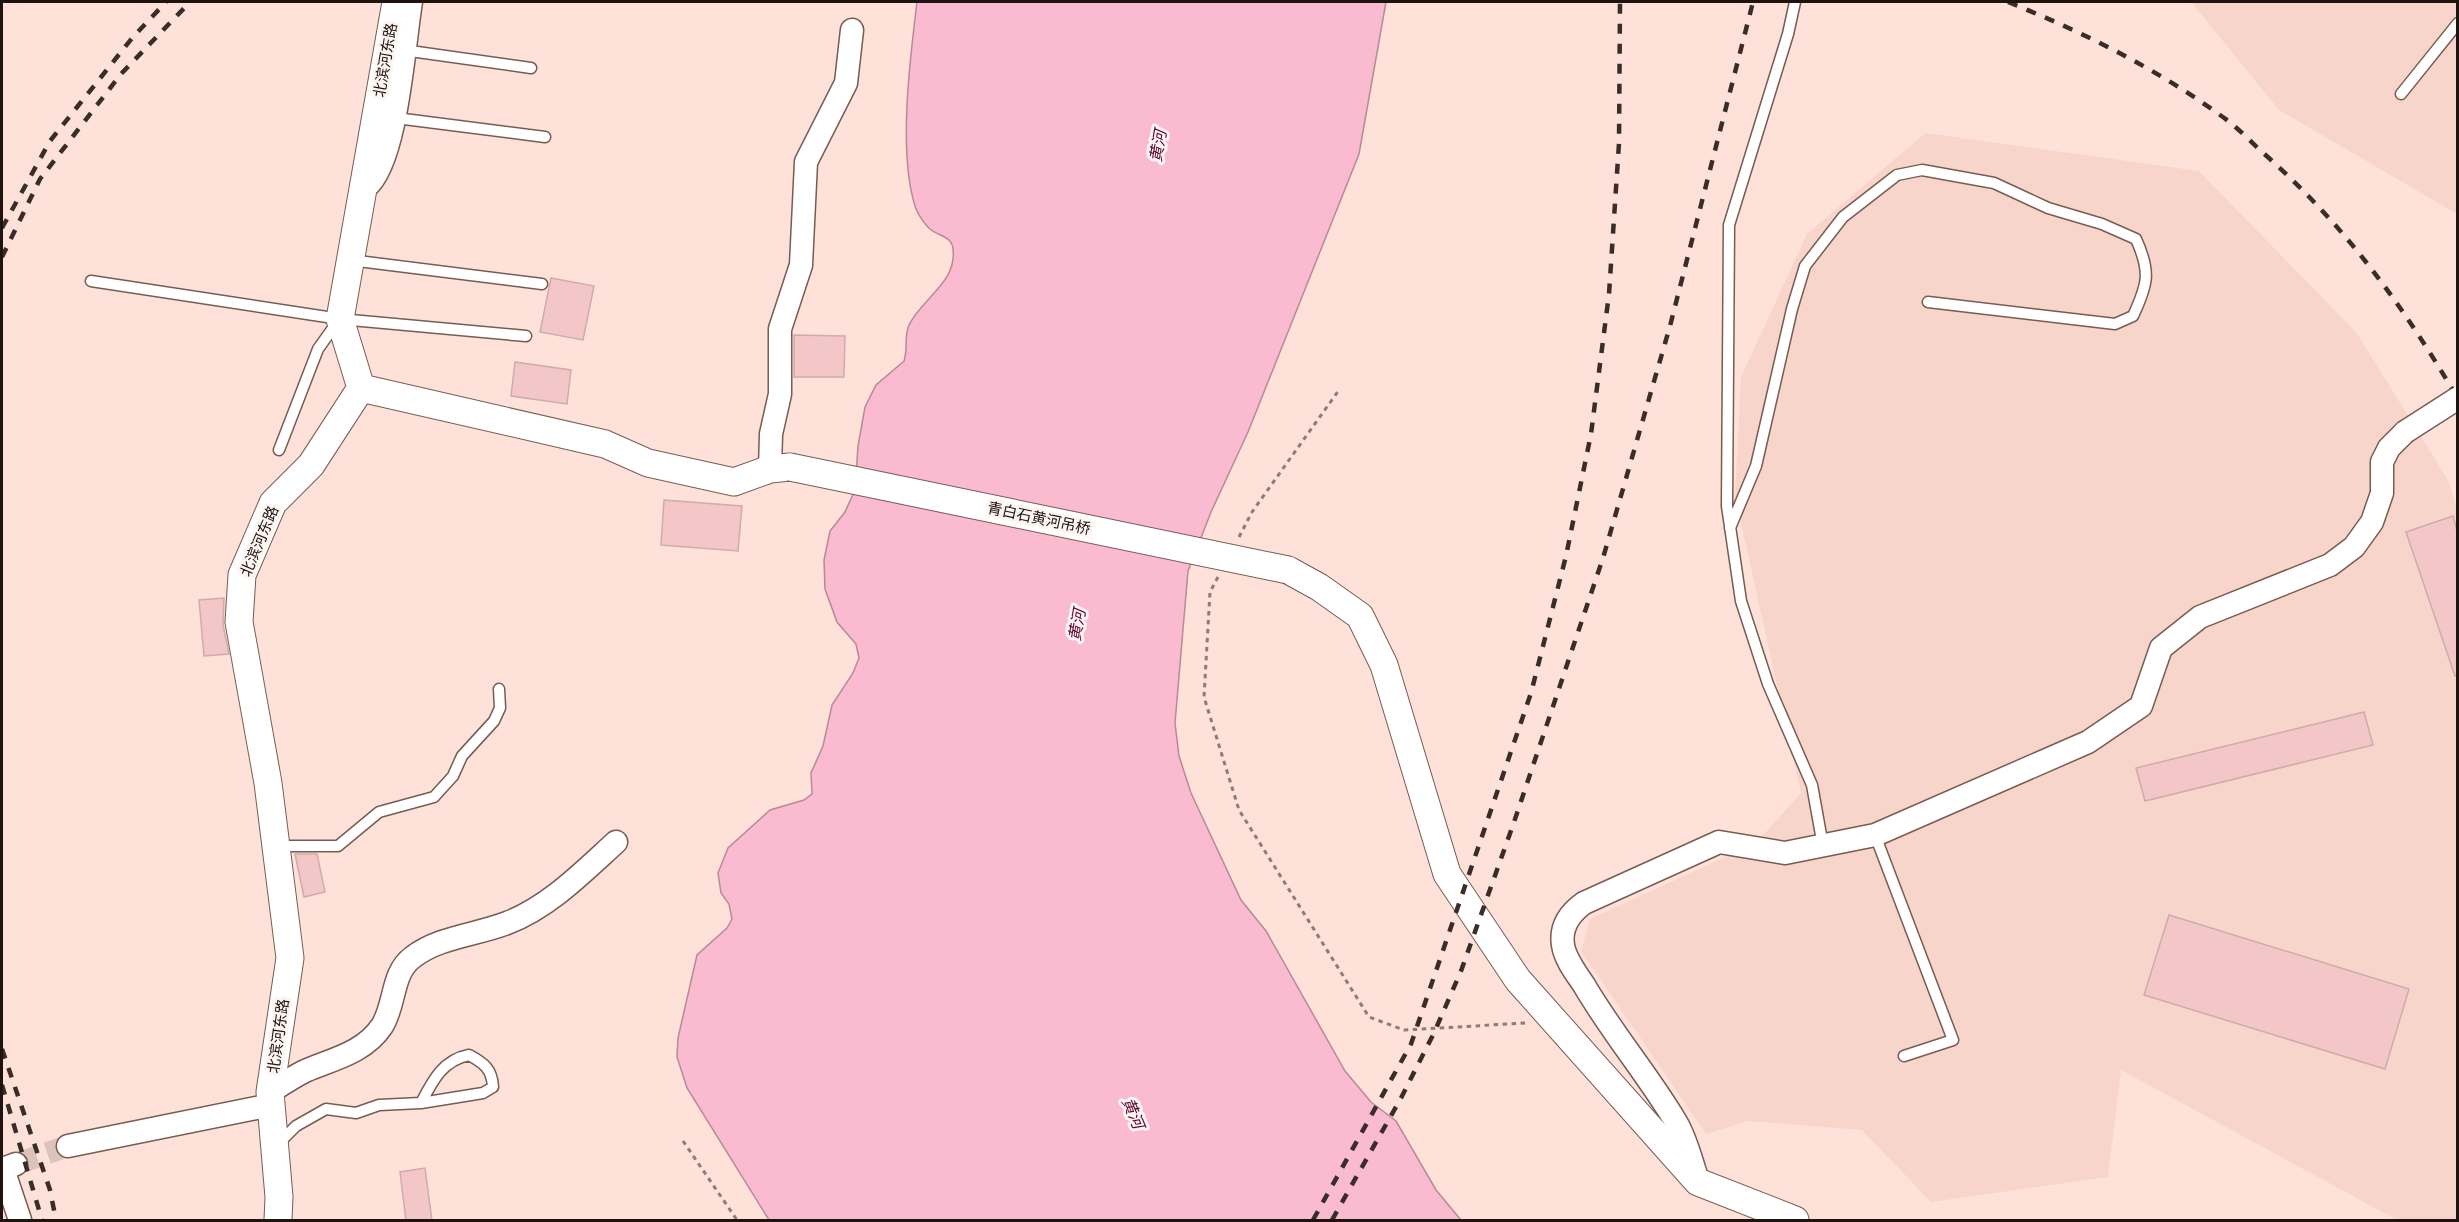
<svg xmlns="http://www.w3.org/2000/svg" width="2459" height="1222" viewBox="0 0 2459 1222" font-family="Montserrat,'Noto Sans SC',sans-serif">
<rect width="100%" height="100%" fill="#fee2d9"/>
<path fill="#f8d5ca" d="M2191 2H2457V214L2279 110Z
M1925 133 2199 171 2356 332 2448 480 2457 509V1220H2397L2121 1070 2108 1177 1931 1202 1862 1130 1748 1121 1706 1134 1581 951 1590 919 1756 843 1801 793 1735 496 1741 377 1807 234Z"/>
<path fill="#fabbd0" stroke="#b88996" stroke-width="1.5" d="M917 2H1386L1359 154 1248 432 1211 512 1188 571 1175 723 1179 756 1191 793 1241 900 1266 931 1345 1071 1371 1102 1396 1121 1436 1190 1461 1220H769L687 1088 677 1057 678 1038 697 955 727 928 732 919 729 904 721 893 718 873 728 848 770 810 804 800 812 794 811 773 823 746 832 705 853 673 859 658 856 644 837 622 825 589 824 560 830 531 845 512 855 490 858 446 865 407 876 385 904 361C908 350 904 336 909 325 922 298 957 283 953 249 952 236 938 236 930 229 925 225 917 213 915 206 898 152 910 59 917 2Z"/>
<path fill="#f3c6c7" stroke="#cfabab" stroke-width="1.5" d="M551 278 594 286 583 340 540 332Z
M794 335 845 336 844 377H794Z
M515 362 571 370 567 404 511 396Z
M664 500 742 506 738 551 661 545Z
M2453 516 2457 531V676H2455L2406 532Z
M224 598 223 625 229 654 204 656 199 600Z
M2364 712 2373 745 2145 801 2136 768Z
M295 854H317L325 892 304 897Z
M2169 915 2409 989 2385 1069 2144 995Z
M425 1168 432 1221H406L400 1172Z"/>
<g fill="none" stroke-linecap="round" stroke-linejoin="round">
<path stroke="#ddc3bb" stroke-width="22" stroke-dasharray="22 11" stroke-linecap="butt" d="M16 1164 68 1146"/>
<g stroke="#785b51" stroke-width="13">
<path id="service" d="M1795 2 1788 34 1729 225 1727 506 1741 601 1768 684 1812 785 1823 846
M403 50 531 68
M2401 94 2458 23
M396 118 545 137
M350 260 542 284
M91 281 340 319 526 336
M279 450 318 349 338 321
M1730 528 1756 466 1792 309 1805 266 1843 217 1897 175 1922 170 1994 183 2048 208 2102 224 2136 239C2151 272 2148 284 2133 316L2115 324 1928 302
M1875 835 1953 1040 1904 1056
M276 846H338L379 812 434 797 453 776 462 756 494 721 500 708 499 689
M279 1143 296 1126 326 1109 356 1113 379 1105 421 1103 483 1093 493 1087C492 1069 484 1063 469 1055 443 1060 433 1080 421 1103"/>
</g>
<g stroke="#785b51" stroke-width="25">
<path id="minor" d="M366 187C397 163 404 43 411 2
M770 469 771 434 780 394V329L801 265 806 162 846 83 852 30
M270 1092C281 1085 293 1077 305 1071 333 1059 364 1053 382 1026 396 1004 391 973 413 957 439 937 476 935 507 923 549 907 583 872 616 842
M68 1146 271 1105
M16 1164 3 1169 20 1220
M1697 1178C1691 1160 1686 1138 1676 1122 1648 1075 1612 1033 1584 985 1576 973 1565 959 1563 945 1560 926 1570 913 1584 903L1719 842 1785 853 1875 835 2088 742 2141 706 2161 648 2200 617 2330 565 2354 547 2372 522 2382 493V462L2389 448 2405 432"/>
</g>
<g stroke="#785b51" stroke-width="29">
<path id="tertiary" d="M361 388 605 444 648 463 734 482 770 469 790 467
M1288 570 1319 587 1360 616 1384 665 1447 874 1518 980 1698 1182 1795 1220
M278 1220 279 1197 270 1092 290 958 268 783 239 622 242 575 273 503 311 465 361 388 340 319 396 2"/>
</g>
<path stroke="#8f7b75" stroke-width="3" stroke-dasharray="4.5 4.5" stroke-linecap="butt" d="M1239 537 1252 512 1339 390
M1218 577 1210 592 1204 697 1239 810 1369 1017 1404 1030 1526 1023
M683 1141 737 1220"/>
<use href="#service" stroke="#fff" stroke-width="10"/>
<use href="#minor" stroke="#fff" stroke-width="22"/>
<use href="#tertiary" stroke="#fff" stroke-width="27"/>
<path stroke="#3a2c29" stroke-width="4.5" stroke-dasharray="10 10" stroke-linecap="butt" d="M2008 2C2083 32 2155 68 2220 115 2235 125 2248 139 2261 151 2344 224 2403 305 2458 399
M2 228 50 141 133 37 166 2
M2 257 40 179 121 74 190 2
M2 1049 50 1190 56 1220
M2 1085 42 1220
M1313 1220 1411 1044 1531 693 1566 556 1591 434 1609 294 1619 143 1620 2
M1332 1220 1401 1098 1434 1033 1461 971 1513 825 1603 558 1670 326 1753 2"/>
<g stroke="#785b51" stroke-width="25" stroke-linecap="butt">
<path id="minor-bridge" d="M2405 432 2458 398"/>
</g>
<g stroke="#785b51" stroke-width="29" stroke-linecap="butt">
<path id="tertiary-bridge" d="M790 467 1288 570"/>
</g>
<use href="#minor-bridge" stroke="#fff" stroke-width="22"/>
<use href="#tertiary-bridge" stroke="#fff" stroke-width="27"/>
</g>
<g text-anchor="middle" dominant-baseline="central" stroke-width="6" stroke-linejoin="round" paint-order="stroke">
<g font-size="15" fill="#1f1310" stroke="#fcf5f2">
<text transform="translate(385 60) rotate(-80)">北滨河东路</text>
<text transform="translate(1039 518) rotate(12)">青白石黄河吊桥</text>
<text transform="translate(259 541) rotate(-67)">北滨河东路</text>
<text transform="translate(278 1036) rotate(-82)">北滨河东路</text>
</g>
<g font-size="16" font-style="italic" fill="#5f0333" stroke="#fcf5f2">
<text transform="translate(1158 146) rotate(-80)">黄河</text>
<text transform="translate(1077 625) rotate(-80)">黄河</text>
<text transform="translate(1133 1113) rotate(67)">黄河</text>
</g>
</g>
<rect width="2459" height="1222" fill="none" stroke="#1f1310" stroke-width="6"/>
</svg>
